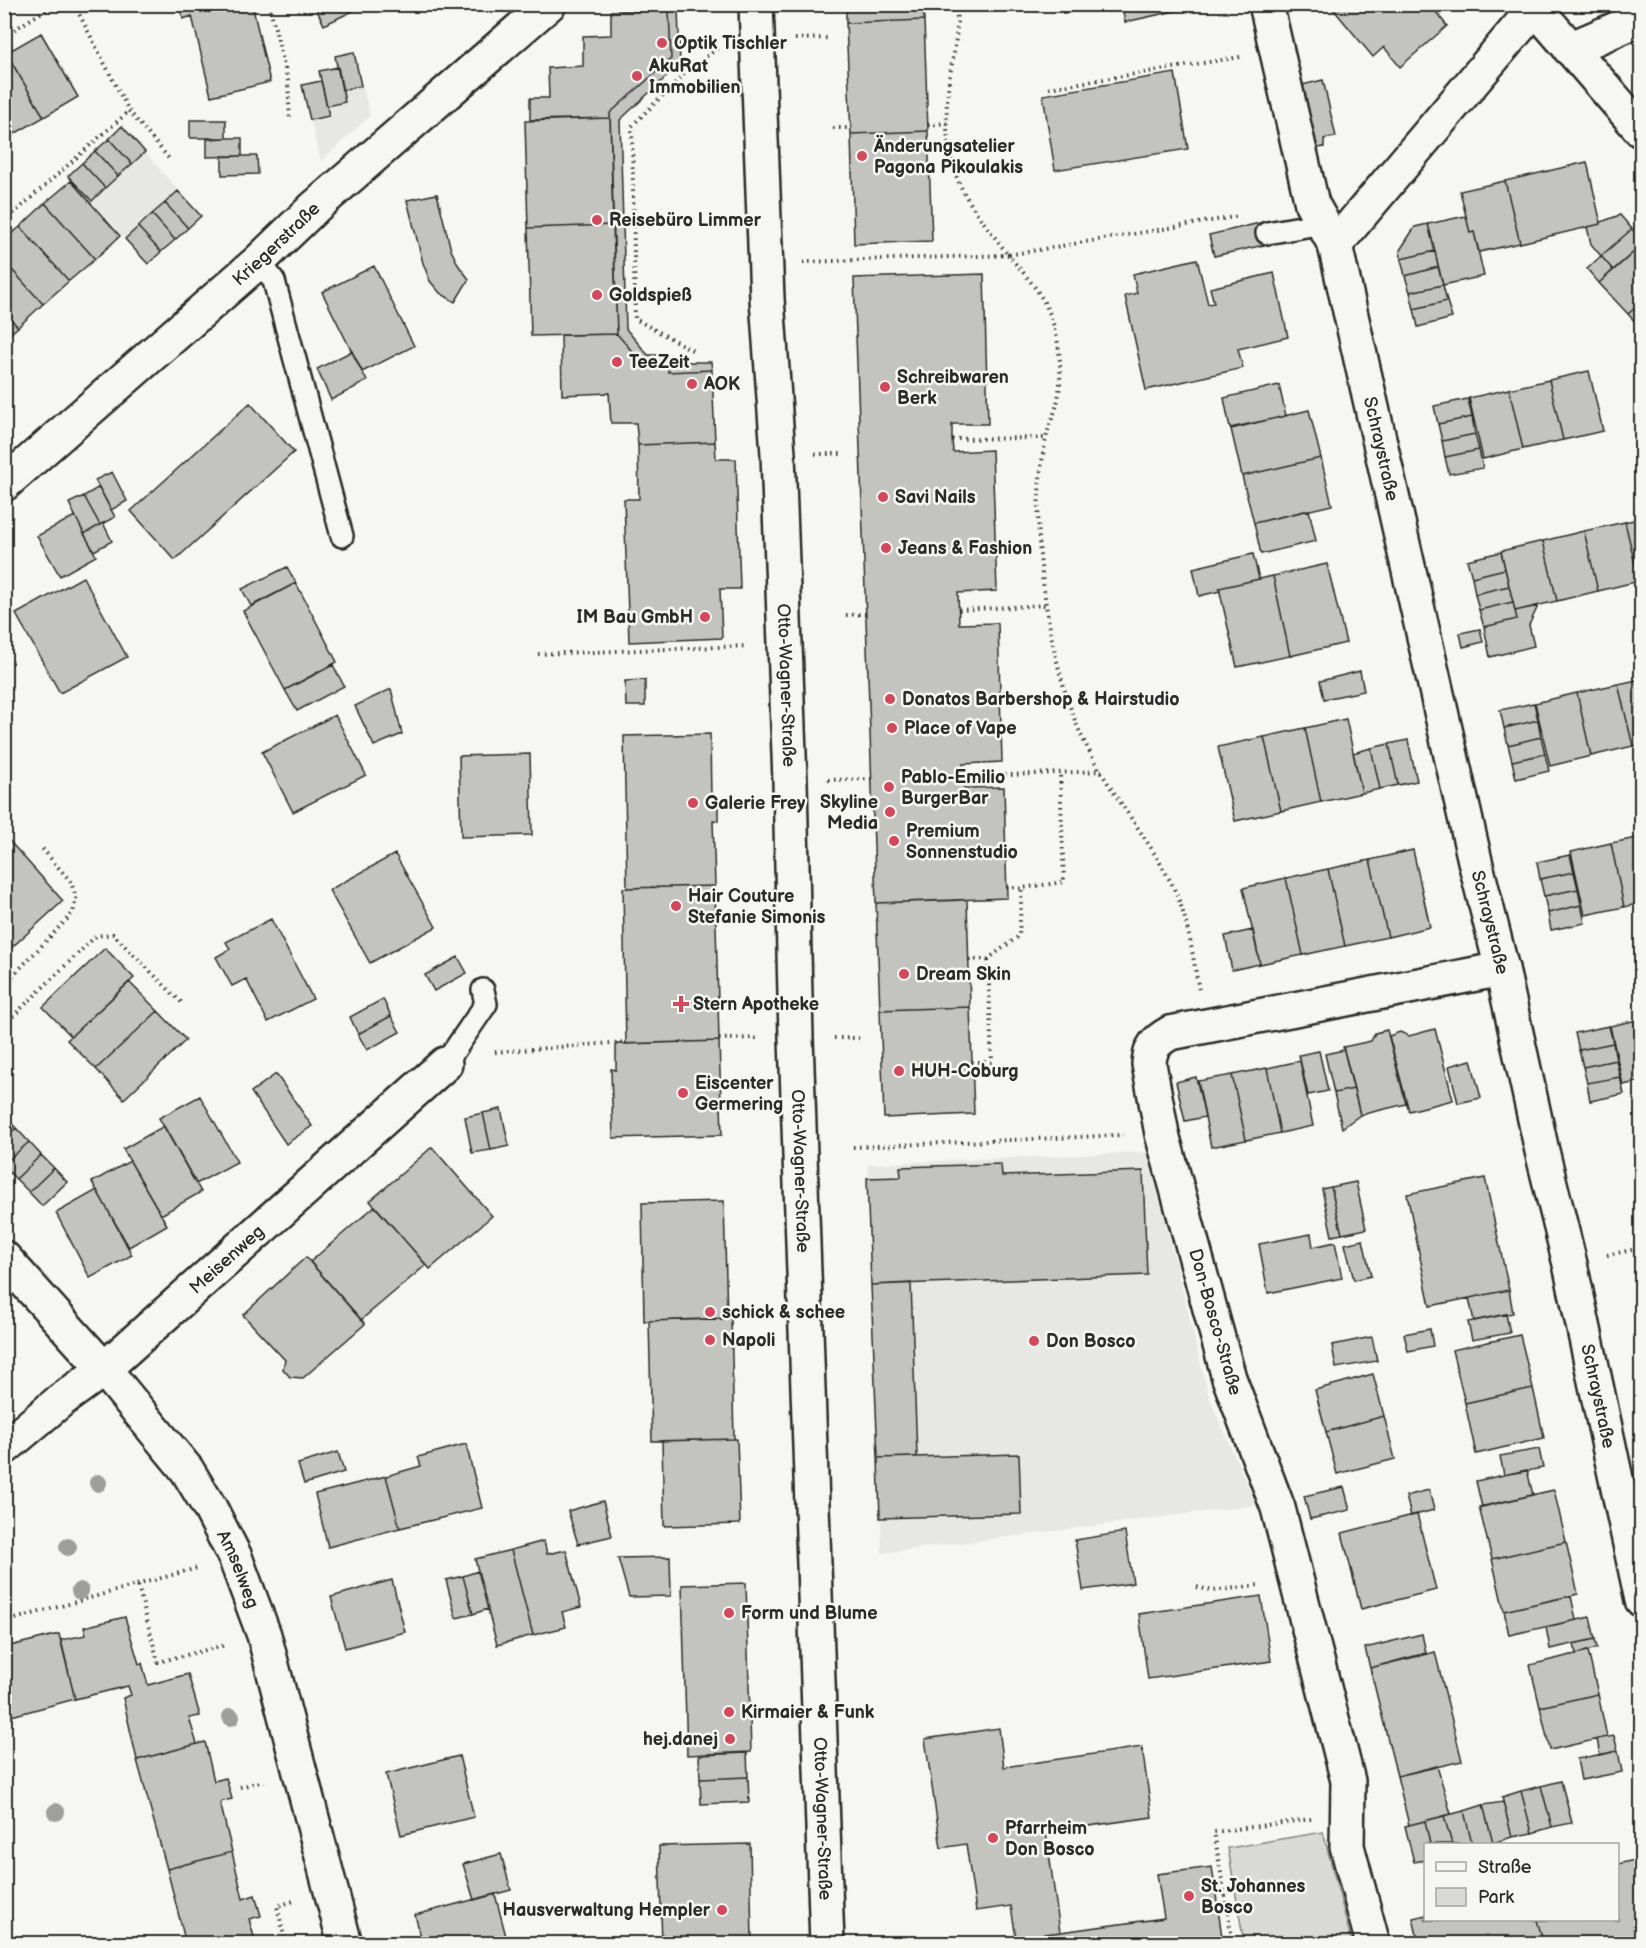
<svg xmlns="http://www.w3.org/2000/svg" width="1646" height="1948" viewBox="0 0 1646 1948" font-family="'Balsamiq Sans',sans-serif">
<rect width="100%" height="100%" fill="#f6f6f2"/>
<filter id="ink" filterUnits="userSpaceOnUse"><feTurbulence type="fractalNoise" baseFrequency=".0167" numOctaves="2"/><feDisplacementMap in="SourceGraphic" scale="12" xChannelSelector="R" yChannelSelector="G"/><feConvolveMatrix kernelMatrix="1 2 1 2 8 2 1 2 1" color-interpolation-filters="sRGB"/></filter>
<g filter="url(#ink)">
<path fill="#e7e7e3" d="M354 52 370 116 321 161 302 85 321 81 319 71 338 67 335 56Z
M122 126 201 216 148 264 68 176Z
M1148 1152 1209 1397 1256 1505 882 1553 868 1164Z"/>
<path fill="#d9d9d5" stroke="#828280" stroke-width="1.5" d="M1323 1832 1352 1943H1244L1228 1848Z"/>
<path fill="#c3c3c0" stroke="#2b2b2b" stroke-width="1.5" d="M179 4H252L270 82 211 96 192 16 183 19Z
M314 4H360L361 7 324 25Z
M846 4H924V20L846 23Z
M1061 4H1107L1063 13Z
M1121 4H1207L1125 22Z
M1329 4H1436L1432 7 1447 26 1400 67 1384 47 1373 57Z
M669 10 671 59 610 113V118L530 120V98H549L548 68 583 66V36L611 35V11Z
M669 10H678L680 64 620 120 626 329 648 355H670L676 362H711L712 370 668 372V365H644L617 334 610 113 671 59Z
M924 20 928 131 851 134 846 23Z
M41 33 78 97 44 117 6 53Z
M354 52 361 86 342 90 335 56Z
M6 53 44 117 9 137 4 129V54Z
M338 67 345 102 327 106 319 71Z
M1175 73 1188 149 1055 170 1043 95Z
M1323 80 1336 137 1324 139V147L1312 149 1298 86Z
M321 81 329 116 310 120 302 85Z
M610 118 613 225 528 228 525 121Z
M190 120H226V138H190Z
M122 126 145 152 132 164 109 139Z
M928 131 932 241 854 244 851 134Z
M226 138H242V156L207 157V139Z
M109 139 132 164 118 176 95 151Z
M95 151 118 176 105 188 82 163Z
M222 156H257L258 174 222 175Z
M1587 162 1601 224 1520 243 1505 181Z
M82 163 105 188 92 201 68 176Z
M71 181 120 236 95 259 45 203Z
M1505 181 1520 243 1479 252 1474 232 1470 233 1460 191Z
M178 191 201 216 188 228 165 203Z
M437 194 451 250 459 266 469 279 455 302 440 293 430 281 423 263 407 200Z
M45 203 95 259 69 281 20 227Z
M165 203 188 228 175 240 152 214Z
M152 214 175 240 161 252 138 227Z
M1620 215 1632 229 1601 256 1591 244 1587 227 1601 224V222Z
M1466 216 1470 233 1474 232 1484 276 1443 285 1428 224Z
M1264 222 1269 244 1214 256 1209 235Z
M1428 224 1435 251 1401 259 1400 250 1415 227Z
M613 225 617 334 531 336 528 228Z
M20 227 69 281 43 304 4 261V240Z
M138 227 161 252 148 264 125 239Z
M1632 229 1642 239V245L1613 270 1601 256Z
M1642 245V302L1628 314 1599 283Z
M1435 251 1438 267 1405 276 1401 259Z
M1601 256 1613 270 1599 283 1587 269Z
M1197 259 1208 304 1214 303 1210 288 1274 273 1288 337 1238 349 1243 368 1146 390 1125 296 1137 293 1133 274Z
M4 261 43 304 18 327 4 312Z
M374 266 414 346 362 372 322 292Z
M1438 267 1443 285 1410 292 1405 276Z
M984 274 988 424H952V439L953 452 992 450 997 591 958 593 959 624 998 623 1002 762 963 764 964 788 1004 787 1007 898 876 903 854 278Z
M1443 285 1447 301 1414 309 1410 292Z
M1447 301 1452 318 1418 327 1414 309Z
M1642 302V329L1628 314Z
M4 312 18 327 4 339Z
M617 334 644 365H668V372L712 370 715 442 638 445 636 423H611L609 393 562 395 561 335Z
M352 351 367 381 331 400 317 369Z
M1589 371 1603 431 1563 440 1549 380Z
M1549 380 1563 440 1523 449 1509 389Z
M1279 385 1286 416 1230 428 1224 398Z
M1509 389 1523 449 1483 459 1469 398Z
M1468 399 1472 417 1438 424 1434 406Z
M250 403 294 452 175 560 131 511Z
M1309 410 1321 458 1242 476 1231 429Z
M1472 417 1475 434 1442 441 1438 424Z
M1475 434 1479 450 1445 457 1442 441Z
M715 442 716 459H736L740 589H720L722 638 629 642 624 499H639L638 445Z
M1479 450 1483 468 1449 474 1445 457Z
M1321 458 1332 505 1254 523 1242 476Z
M112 472 127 501 111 510 95 480Z
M99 487 115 517 100 525 84 496Z
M84 496 100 525 84 534 69 503Z
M1309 510 1316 541 1261 554 1254 523Z
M75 516 96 556 60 576 37 536Z
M1642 518V581H1639L1625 522Z
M1625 522 1639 581 1598 591 1584 531Z
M103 523 112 541 94 551 84 534Z
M1584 531 1598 591 1557 601 1543 541Z
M1543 541 1557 601 1515 611 1501 551Z
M1501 552 1505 569 1472 577 1467 560Z
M1253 554 1259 579 1219 588 1220 591 1199 596 1193 568Z
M1327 564 1346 643 1290 656 1273 576Z
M287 567 296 583 251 606 242 589Z
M1505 569 1509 586 1475 594 1472 577Z
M1273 576 1290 656 1237 667 1219 588Z
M83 577 127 657 60 693 16 614Z
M296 583 337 662 285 690 243 611Z
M1509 586 1513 602 1479 610 1475 594Z
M1513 602 1517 619 1484 627 1479 610Z
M1538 606 1529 625 1534 646 1490 657 1484 627 1517 619 1515 611Z
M1480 629 1483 642 1463 647 1460 633Z
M333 665 344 686 297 711 285 690Z
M1360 671 1364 691 1324 699 1320 681Z
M1642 679V744L1633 746 1618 684Z
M645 680V706H626L625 681Z
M1618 684 1633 746 1591 756 1577 693Z
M391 689 402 734 374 746 355 706Z
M1577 693 1591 756 1550 766 1535 703Z
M1534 703 1538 720 1504 728 1500 710Z
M335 715 366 775 293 812 262 752Z
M1346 719 1362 793 1321 802 1305 728Z
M1538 720 1541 737 1508 745 1504 728Z
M1305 728 1321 802 1281 811 1264 737Z
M710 734 711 800 718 799V821L713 820 715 886 627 888 624 736Z
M1264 737 1281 811 1235 821 1218 747Z
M1541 737 1545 754 1512 761 1508 745Z
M1408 740 1417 781 1398 785 1389 744Z
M1389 744 1398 785 1380 789 1371 748Z
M1371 748 1380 789 1362 793 1353 753Z
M530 754 532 835 461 837 459 756Z
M1545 754 1549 771 1516 779 1512 761Z
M4 835 63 901 10 949 4 944Z
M1642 837V903L1624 907 1611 843Z
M1611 843 1624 907 1585 915 1571 852Z
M1413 850 1430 927 1388 937 1370 860Z
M395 854 436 927 370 963 329 890Z
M1570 855 1574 872 1540 879 1537 862Z
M1370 860 1388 937 1345 946 1328 869Z
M1328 869 1345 946 1303 955 1286 878Z
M1574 872 1578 889 1544 896 1540 879Z
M1286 878 1303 955 1260 964 1243 888Z
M715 886 719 1041 626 1044 623 888Z
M1578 889 1581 905 1548 913 1544 896Z
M967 900 970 1007 880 1010 876 903Z
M1581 905 1585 923 1551 930 1548 913Z
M271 919 313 999 268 1022 246 979 232 986 216 957 230 949 226 942Z
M1253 930 1260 964 1232 970 1225 936Z
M105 948 134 978 71 1036 43 1007Z
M458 957 467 973 434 991 425 975Z
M129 982 158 1011 96 1069 67 1040Z
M383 999 391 1016 358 1034 350 1017Z
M970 1007 974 1114 884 1118 880 1010Z
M158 1011 186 1040 124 1099 96 1069Z
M391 1016 400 1032 367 1050 358 1034Z
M1642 1019V1081L1623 1085 1610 1026Z
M1609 1026 1613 1043 1579 1050 1575 1033Z
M1435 1029 1453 1100 1409 1111 1389 1036 1400 1032 1409 1036Z
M1387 1030 1406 1104 1360 1115 1343 1047 1371 1041 1375 1033Z
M719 1041 722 1135 613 1138 611 1069 616 1070V1044Z
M1613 1043 1616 1060 1583 1067 1579 1050Z
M1344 1050 1354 1089 1334 1093 1325 1054Z
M1319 1051 1328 1091 1308 1095 1299 1055Z
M1471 1060 1481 1098 1458 1103 1449 1066Z
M1616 1060 1620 1077 1587 1083 1583 1067Z
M1300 1061 1313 1126 1280 1133 1267 1068Z
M1267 1068 1280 1133 1246 1140 1232 1075Z
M276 1074 312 1126 286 1144 251 1092Z
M1232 1075 1246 1140 1211 1147 1198 1081Z
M1196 1077 1205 1117 1185 1121 1176 1082Z
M1620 1077 1624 1094 1590 1101 1587 1083Z
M1354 1089 1360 1115 1342 1128 1334 1093Z
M200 1096 237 1162 196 1184 159 1118Z
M501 1109 509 1146 491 1150 483 1113Z
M483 1113 491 1150 472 1153 465 1117Z
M4 1116 16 1128 4 1139Z
M164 1126 201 1192 161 1215 123 1149Z
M16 1128 29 1142 4 1164V1139Z
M29 1142 41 1155 16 1179 4 1167V1164Z
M432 1147 492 1216 430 1269 370 1201Z
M41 1155 54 1168 29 1192 16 1179Z
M130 1161 167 1225 129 1247 92 1182Z
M1001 1164 1002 1176 1143 1171 1147 1275 871 1285 867 1178 901 1177 900 1167Z
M54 1168 67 1182 42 1206 29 1192Z
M1485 1178 1509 1290 1430 1306 1407 1194Z
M1356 1182 1366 1229 1342 1234 1331 1187Z
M1331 1187 1342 1234 1332 1236 1322 1189Z
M97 1190 132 1255 90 1278 56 1213Z
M724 1201 727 1319 644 1321 642 1203Z
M375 1206 426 1265 361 1320 310 1262Z
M1311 1234 1313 1247 1335 1242 1342 1278 1268 1293 1259 1244Z
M1363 1240 1371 1276 1354 1280 1345 1244Z
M306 1257 365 1324 303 1378 290 1377 283 1369 285 1360 243 1315Z
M911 1283 917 1457 878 1458 871 1285Z
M1509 1290 1513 1313 1474 1321 1469 1298Z
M1506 1314 1510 1333 1472 1340 1468 1322Z
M731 1318 734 1439 652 1441 649 1321Z
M1430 1329 1433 1346 1408 1351 1404 1334Z
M1520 1335 1533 1388 1465 1403 1452 1350Z
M1372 1337 1377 1361 1336 1368 1332 1345Z
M1373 1374 1384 1416 1326 1432 1315 1390Z
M1533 1388 1544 1438 1476 1454 1465 1403Z
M1384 1416 1395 1459 1337 1474 1326 1432Z
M734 1439H737L740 1524 664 1526 662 1441Z
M466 1444 482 1508 400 1528 386 1476 421 1466 418 1457Z
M1539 1449 1543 1468 1504 1475 1500 1456Z
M338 1452 344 1472 304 1484 298 1464Z
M1019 1454 1021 1514 880 1518 878 1458Z
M1527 1470 1533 1495 1482 1507 1476 1481Z
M386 1476 400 1528 328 1547 315 1494Z
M1344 1487 1350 1510 1310 1519 1304 1496Z
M1429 1490 1434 1510 1411 1516 1406 1496Z
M1554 1490 1566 1542 1492 1559 1479 1507Z
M603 1501 612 1536 578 1544 568 1511Z
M1417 1514 1436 1590 1361 1609 1342 1533Z
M1125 1532 1133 1583 1083 1590 1075 1540Z
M544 1541 547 1554 566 1550 581 1607 562 1612 566 1627 533 1635 511 1550Z
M1566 1542 1578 1594 1504 1611 1492 1559Z
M511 1550 533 1635 497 1645 475 1559Z
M670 1557 671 1596 629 1597 618 1558Z
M478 1571 488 1609 473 1614 463 1576Z
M463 1576 473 1614 456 1618 446 1580Z
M392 1580 405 1632 345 1648 331 1597Z
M746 1583 751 1752 687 1755 682 1585Z
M1261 1596 1271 1661 1148 1679 1139 1614Z
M1571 1596 1576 1620 1509 1635 1504 1611Z
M125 1617 139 1664 142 1663 148 1685 188 1674 200 1716 189 1718 197 1744 137 1760 123 1698 131 1695 128 1686 75 1699 61 1640 86 1635 84 1627Z
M1590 1617 1595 1639 1550 1649 1546 1627Z
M59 1634 75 1699 4 1718V1635H6L10 1646Z
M1422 1634 1426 1653 1370 1668 1365 1648Z
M1595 1639 1597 1648 1576 1654 1574 1644Z
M1588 1651 1598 1694 1540 1707 1530 1665Z
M1435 1652 1462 1761 1397 1776 1370 1668Z
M1598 1694 1607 1737 1550 1750 1540 1707Z
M999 1728 1004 1767 1142 1747 1152 1817 1046 1832 1060 1932 1016 1938 1011 1906 976 1911 966 1844 941 1848 925 1739Z
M1614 1736 1618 1751 1600 1755 1597 1739Z
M205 1742 214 1781 226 1778 232 1799 220 1802 232 1852 167 1869 137 1760Z
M1618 1751 1622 1772 1581 1780 1577 1759Z
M747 1753 748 1777 700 1779 699 1755Z
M459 1756 474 1817 401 1835 386 1774Z
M1437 1766 1451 1814 1409 1825 1397 1776Z
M748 1777 749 1802 701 1804 700 1779Z
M1561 1781 1572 1823 1552 1827 1541 1786Z
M1541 1786 1552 1827 1532 1833 1521 1791Z
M1521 1791 1532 1833 1512 1837 1502 1797Z
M1503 1802 1512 1837 1493 1843 1483 1805Z
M1483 1805 1493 1843 1472 1844 1464 1811Z
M1464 1811 1472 1844H1452L1444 1816Z
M1444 1816 1452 1844H1430L1425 1821Z
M1425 1821 1430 1844H1426V1860L1414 1862 1405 1826Z
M750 1844 752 1944H662L659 1846Z
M232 1852 243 1899 255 1895 261 1916 249 1919 256 1944H186L167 1869Z
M501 1854 511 1890 474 1900 463 1864Z
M1642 1858V1934L1605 1944H1544L1537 1920H1618V1864Z
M1212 1867 1223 1944H988L1016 1938 1164 1918 1157 1874Z
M495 1894 508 1944H423L415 1915Z
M1426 1915V1920H1537L1544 1944H1419L1413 1918Z"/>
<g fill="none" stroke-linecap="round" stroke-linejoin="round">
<g stroke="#2b2b2b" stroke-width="26">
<path id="lane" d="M1267 233 1323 223
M259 261 274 281 342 536
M445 1064 486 1004 483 990"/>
</g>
<g stroke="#2b2b2b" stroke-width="38">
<g id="street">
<path d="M1266 4 1312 204 1335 245"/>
<path id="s1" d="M1535 8 1335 245 1475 861 1502 969 1542 1151 1570 1264 1642 1600"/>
<path d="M1570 49 1642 18"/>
<path id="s2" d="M4 484 259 261 315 207 549 4"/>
<path id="s3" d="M4 1258 104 1369 187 1470 210 1508 235 1557 264 1635 345 1944"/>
<path id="s4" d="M4 1448 60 1401 104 1369 445 1064"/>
<path d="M1373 1944 1347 1846 1348 1781 1278 1508 1229 1378 1162 1134 1149 1064C1150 1047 1156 1041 1170 1033L1502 969"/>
</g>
</g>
<g stroke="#2b2b2b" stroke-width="38">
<g id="secondary">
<path id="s5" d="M756 4 767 299 778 454 790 781 796 1038 827 1944"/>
<path d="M1532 4 1642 131"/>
</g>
</g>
<path stroke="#2b2b2b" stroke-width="4" stroke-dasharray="1.5 4.5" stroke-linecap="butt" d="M74 4 129 111 171 161
M269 4 288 81 290 121
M955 4C961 28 952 58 949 82 944 118 946 159 963 191 975 213 993 234 1008 255L1240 216
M1475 4 1482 13
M4 36 55 4
M795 39 830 38
M1049 88 1240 57
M928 125 947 123
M833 128H850
M4 222 129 111
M803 262 1008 255C1021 270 1035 285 1044 302 1060 331 1064 372 1057 404 1054 416 1048 427 1046 439 1035 491 1037 545 1045 597 1050 640 1066 707 1086 745 1112 797 1152 841 1176 893 1189 923 1193 958 1199 990
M692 350 635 319 632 126 689 69 718 48
M952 439 1046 438
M815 454H841
M959 610 1046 605
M846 615 866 614
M538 654 747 646
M963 777 1102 771
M828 780 872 779
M1007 888H1022L1064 882 1060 774
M969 960 988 959 1019 936 1022 888
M4 985 73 913 76 898 71 882 40 846
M4 1025 96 936 113 934 183 1004
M834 1038H859
M719 1039 758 1038
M495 1052 626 1042
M972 1062H992L988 959
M853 1147 1123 1135
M1607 1255 1642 1248
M138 1586 158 1662 226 1645
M1197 1587 1213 1591 1259 1585
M4 1622 197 1568
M240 1787 264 1781
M286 1944 277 1906 294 1901
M1233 1944 1214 1832 1311 1819"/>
<use href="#lane" stroke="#f6f6f2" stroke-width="21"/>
<use href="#street" stroke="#f6f6f2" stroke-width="33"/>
<use href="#secondary" stroke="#f6f6f2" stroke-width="33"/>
</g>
<g fill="#9e9e9c">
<circle cx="98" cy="1483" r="9"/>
<circle cx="68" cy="1547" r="9"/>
<circle cx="80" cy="1591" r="9"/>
<circle cx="231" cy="1717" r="9"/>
<circle cx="56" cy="1812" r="9"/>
</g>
</g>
<g fill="#d1495b" stroke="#f6f6f2" stroke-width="2">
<circle cx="662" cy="43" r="6"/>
<circle cx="637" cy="76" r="6"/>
<circle cx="862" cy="156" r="6"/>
<circle cx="597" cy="220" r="6"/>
<circle cx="597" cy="295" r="6"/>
<circle cx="617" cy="362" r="6"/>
<circle cx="692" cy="384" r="6"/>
<circle cx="885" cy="387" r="6"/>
<circle cx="883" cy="497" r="6"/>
<circle cx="886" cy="548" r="6"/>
<circle cx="705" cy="617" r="6"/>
<circle cx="890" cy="699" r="6"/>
<circle cx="892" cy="728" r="6"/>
<circle cx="889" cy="787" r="6"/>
<circle cx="693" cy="803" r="6"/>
<circle cx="890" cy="812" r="6"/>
<circle cx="894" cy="841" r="6"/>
<circle cx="676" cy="906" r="6"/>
<circle cx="904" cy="974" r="6"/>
<path d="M678 995h6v6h6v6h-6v6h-6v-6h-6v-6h6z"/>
<circle cx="899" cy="1071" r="6"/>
<circle cx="683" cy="1093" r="6"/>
<circle cx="710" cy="1312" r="6"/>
<circle cx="710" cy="1340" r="6"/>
<circle cx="1034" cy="1341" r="6"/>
<circle cx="729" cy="1613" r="6"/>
<circle cx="729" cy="1712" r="6"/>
<circle cx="730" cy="1739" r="6"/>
<circle cx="993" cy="1838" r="6"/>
<circle cx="1189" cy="1896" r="6"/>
<circle cx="722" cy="1910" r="6"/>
</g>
<g text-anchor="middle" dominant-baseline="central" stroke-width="5" stroke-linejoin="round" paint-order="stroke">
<g font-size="18" font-weight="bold" fill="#2b2b2b" stroke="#f6f6f2" text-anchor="start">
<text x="674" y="43">Optik Tischler</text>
<text x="649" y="66">AkuRat<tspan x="649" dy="21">Immobilien</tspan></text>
<text x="874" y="146">Änderungsatelier<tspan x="874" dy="21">Pagona Pikoulakis</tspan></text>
<text x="609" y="220">Reisebüro Limmer</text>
<text x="609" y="295">Goldspieß</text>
<text x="629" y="362">TeeZeit</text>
<text x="897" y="377">Schreibwaren<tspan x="897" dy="21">Berk</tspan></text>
<text x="704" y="384">AOK</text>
<text x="895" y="497">Savi Nails</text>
<text x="898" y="548">Jeans &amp; Fashion</text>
<text x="693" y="617" text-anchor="end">IM Bau GmbH</text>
<text x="902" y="699">Donatos Barbershop &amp; Hairstudio</text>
<text x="904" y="728">Place of Vape</text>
<text x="901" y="777">Pablo-Emilio<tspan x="901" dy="21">BurgerBar</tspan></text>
<text x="878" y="802" text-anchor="end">Skyline<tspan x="878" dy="21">Media</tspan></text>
<text x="705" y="803">Galerie Frey</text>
<text x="906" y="831">Premium<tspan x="906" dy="21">Sonnenstudio</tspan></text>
<text x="688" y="896">Hair Couture<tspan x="688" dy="21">Stefanie Simonis</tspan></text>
<text x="916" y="974">Dream Skin</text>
<text x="693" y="1004">Stern Apotheke</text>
<text x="911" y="1071">HUH-Coburg</text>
<text x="695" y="1083">Eiscenter<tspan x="695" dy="21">Germering</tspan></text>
<text x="722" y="1312">schick &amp; schee</text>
<text x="722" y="1340">Napoli</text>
<text x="1046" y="1341">Don Bosco</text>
<text x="741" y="1613">Form und Blume</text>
<text x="741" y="1712">Kirmaier &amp; Funk</text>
<text x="718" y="1739" text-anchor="end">hej.danej</text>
<text x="1005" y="1828">Pfarrheim<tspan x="1005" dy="21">Don Bosco</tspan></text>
<text x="1201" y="1886">St. Johannes<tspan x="1201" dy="21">Bosco</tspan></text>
<text x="710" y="1910" text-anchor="end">Hausverwaltung Hempler</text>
</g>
<g font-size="18" fill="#2b2b2b" stroke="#f6f6f2">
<text stroke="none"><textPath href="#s2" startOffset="363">Kriegerstraße</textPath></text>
<text stroke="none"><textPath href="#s1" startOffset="519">Schraystraße</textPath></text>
<text stroke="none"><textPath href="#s5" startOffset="682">Otto-Wagner-Straße</textPath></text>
<text stroke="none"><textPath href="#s1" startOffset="1005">Schraystraße</textPath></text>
<text stroke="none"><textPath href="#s5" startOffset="1168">Otto-Wagner-Straße</textPath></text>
<text stroke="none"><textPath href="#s4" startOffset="292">Meisenweg</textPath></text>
<text transform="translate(1215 1322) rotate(74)">Don-Bosco-Straße</text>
<text stroke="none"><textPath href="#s1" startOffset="1491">Schraystraße</textPath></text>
<text stroke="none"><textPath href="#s3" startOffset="392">Amselweg</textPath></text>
<text stroke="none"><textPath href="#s5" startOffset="1816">Otto-Wagner-Straße</textPath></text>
</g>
</g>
<rect width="1646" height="1948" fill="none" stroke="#f6f6f2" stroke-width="24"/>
<rect x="12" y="12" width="1622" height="1924" fill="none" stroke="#2b2b2b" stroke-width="2" filter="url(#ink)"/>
<rect x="1424" y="1843" width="195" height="78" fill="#f6f6f2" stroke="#a5a5a2" stroke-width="1.5"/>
<rect x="1436" y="1862" width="30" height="9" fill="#f6f6f2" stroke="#a5a5a2" stroke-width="1.5"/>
<text x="1478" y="1873" font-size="18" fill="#2b2b2b">Straße</text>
<rect x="1436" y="1888" width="30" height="18" fill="#d9d9d5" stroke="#a5a5a2" stroke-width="1.5"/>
<text x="1478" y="1903" font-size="18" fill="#2b2b2b">Park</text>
</svg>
